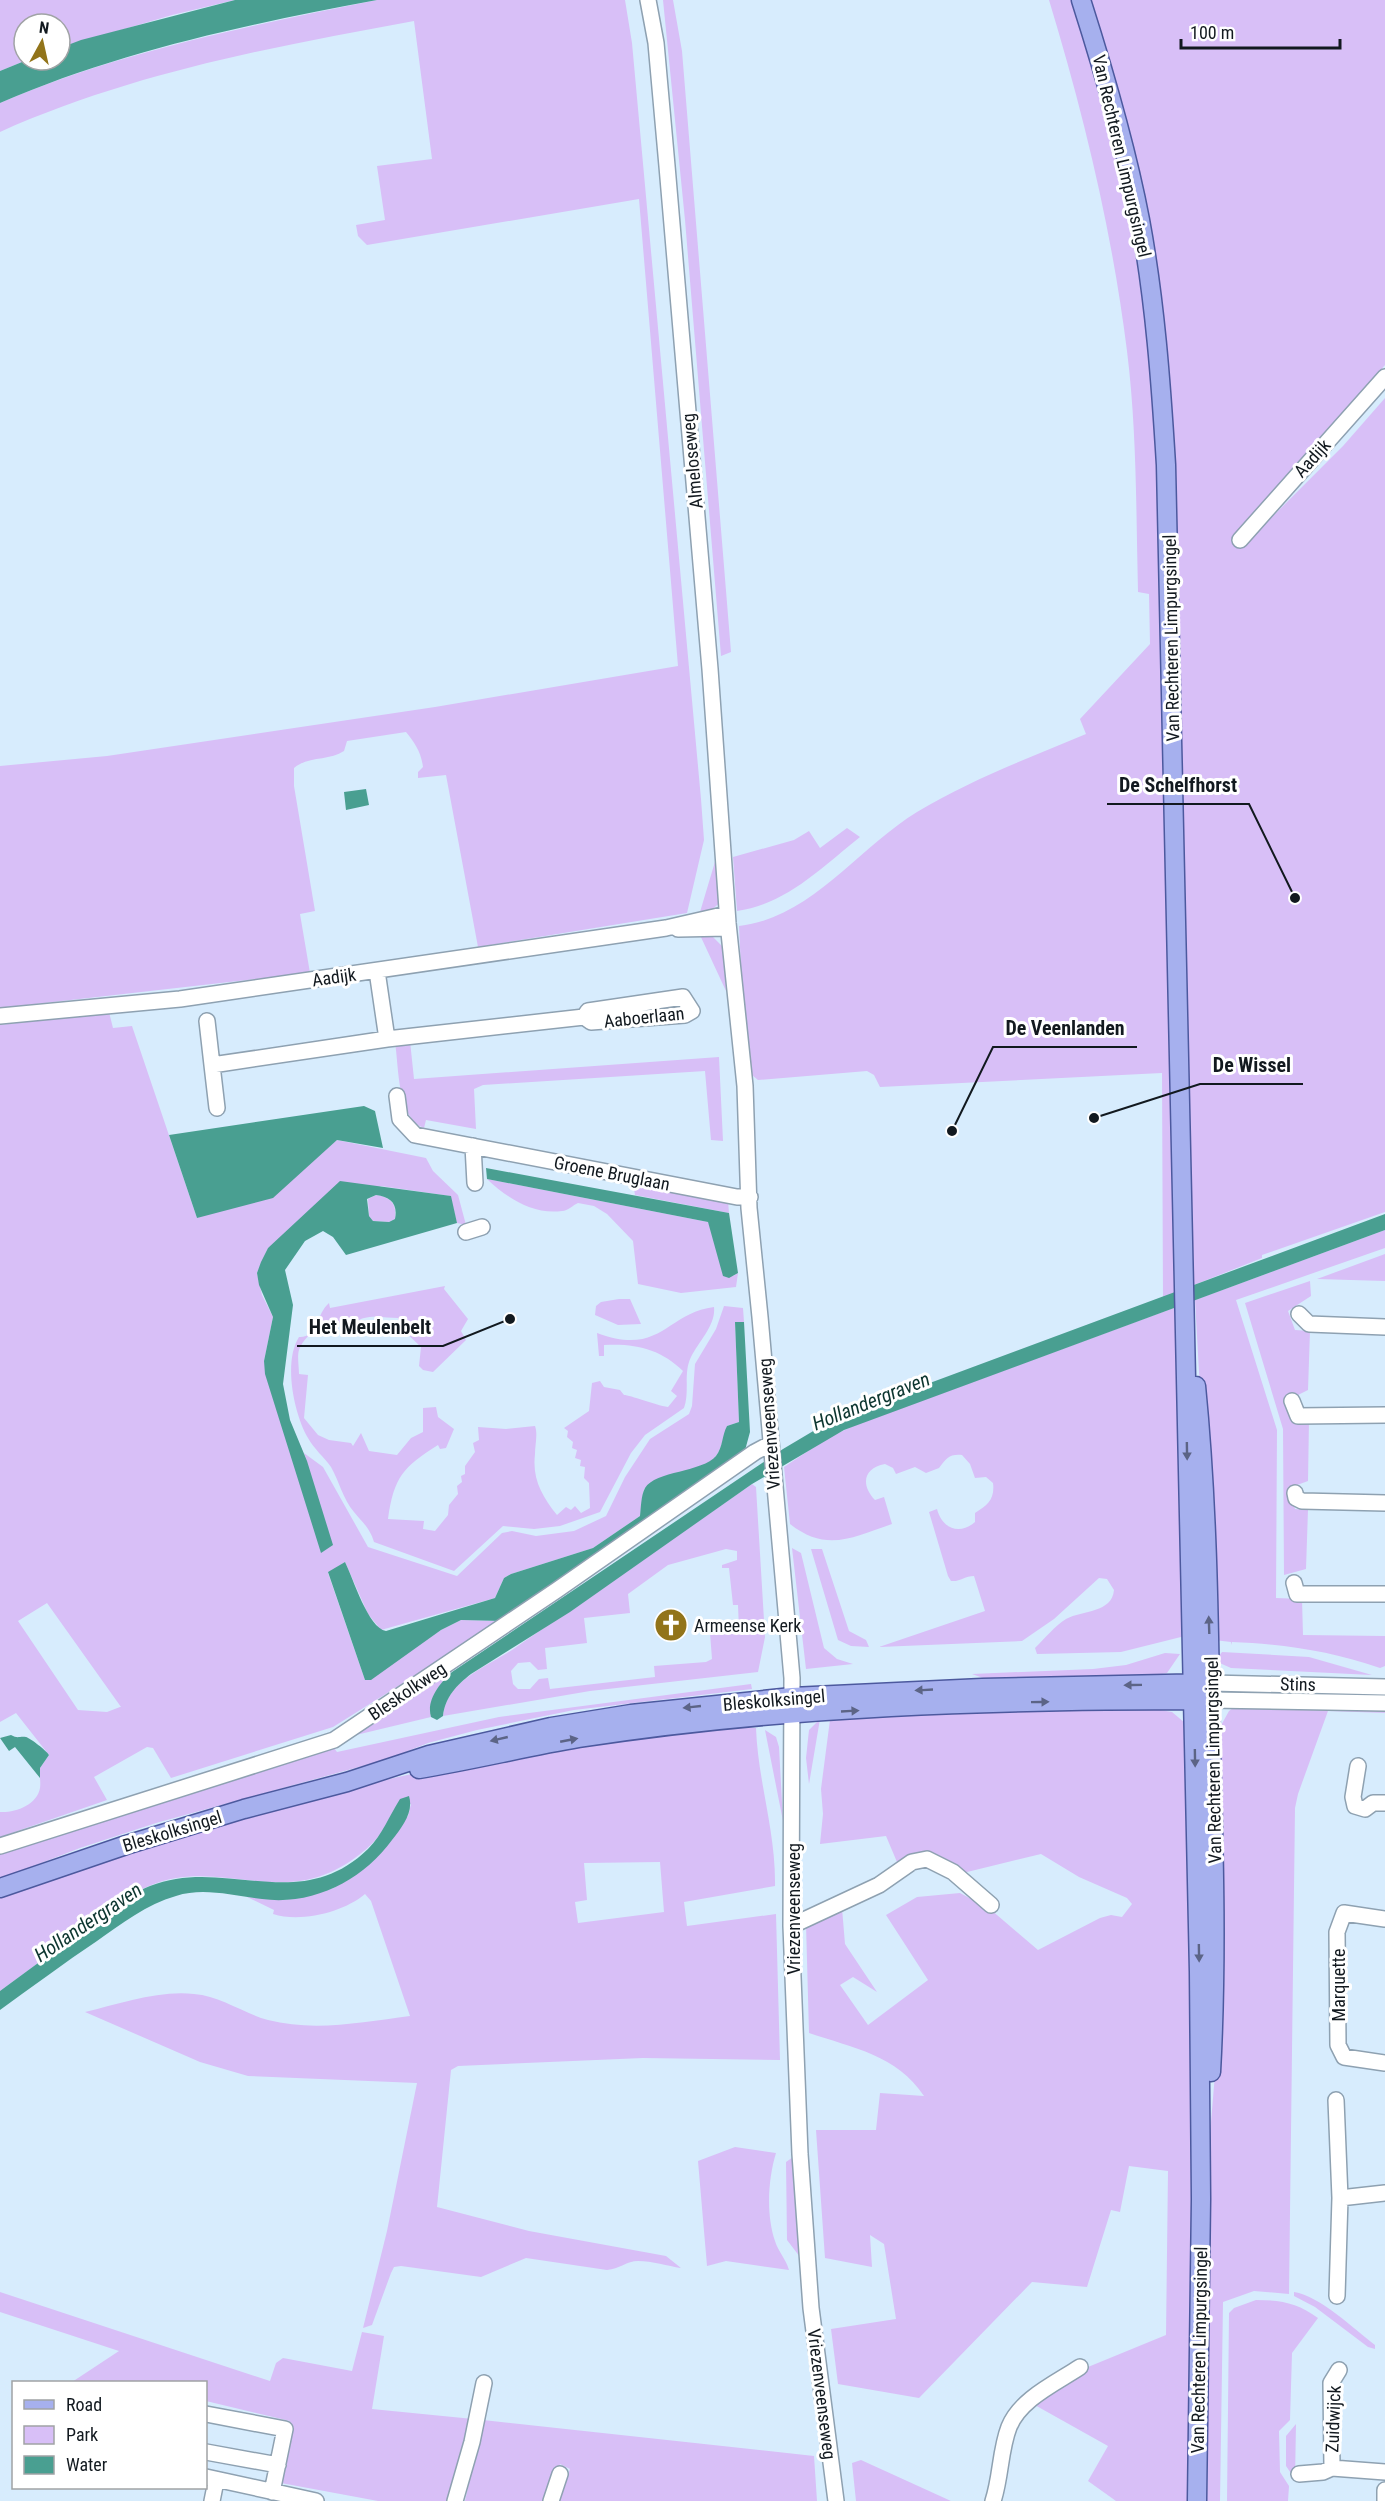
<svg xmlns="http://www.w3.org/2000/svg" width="1385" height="2501" viewBox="0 0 1385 2501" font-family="'Roboto Condensed',sans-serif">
<rect width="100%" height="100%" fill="#d7ecfd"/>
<path fill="#d8bff7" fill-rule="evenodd" d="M0 0H235L172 15 60 48V24H24V60H27L0 71Z
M377 0H625L632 43 701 799 704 840 687 913 478 947 446 775 418 778V772L423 767C421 752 415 743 406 732L347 741 344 751C329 761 308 756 294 768V786L315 911 300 914 310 973 0 1008V766L107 756 435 707 678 666 639 199 367 245 358 236 356 225 385 220 377 166 432 159 414 21C272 47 132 73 0 132V103C121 51 249 26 377 0Z
M663 0H673L682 51 731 652 721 656 685 220Z
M1049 0H1073L1112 132 1128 204 1150 352 1159 490 1178 1291 1163 1298 1162 1073 880 1087 874 1075 867 1071 758 1080 752 1075 743 1010 739 926C811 918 858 848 917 812 970 780 1029 758 1086 734L1080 719 1150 644 1149 594 1138 592C1136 512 1137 431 1127 351 1112 231 1084 115 1049 0Z
M1088 0H1385V365L1325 436 1243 546 1343 446 1385 398V1212L1262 1255V1258L1194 1285 1168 390Z
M847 828 860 837C822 867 787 904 737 911L733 857 794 840 809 831 820 848Z
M717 855 721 902 711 910 700 912Z
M710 934 724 948 726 991 700 935Z
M109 1012 113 1028 132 1026 197 1218 312 1161 337 1140 426 1158 433 1171 458 1195 466 1225 457 1223 450 1196 381 1186 268 1248 257 1273 262 1295 273 1317 264 1361 307 1461 304 1453 323 1467 368 1547 457 1576 502 1533 512 1531 536 1536 574 1531 606 1516 625 1477 650 1439 689 1414 692 1406 695 1364 716 1329 724 1306 743 1308 744 1322H735L739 1422 727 1426C724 1435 722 1448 716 1456 702 1474 663 1471 644 1489L640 1516 593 1548 511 1574 504 1578 495 1598 381 1630 368 1614 345 1562 328 1573 365 1680 441 1630 461 1620 502 1621 333 1727 171 1778 153 1748 147 1747 94 1777 107 1800 0 1837V1812C15 1813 37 1805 40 1788 41 1781 39 1775 40 1768L49 1755 16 1713 0 1722V1025ZM47 1603 121 1707H120L107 1712 78 1710 18 1621Z
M410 1041 414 1079 719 1057 723 1141 711 1140 705 1071 483 1085 474 1089 476 1129 426 1120 424 1128C397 1118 399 1068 395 1042Z
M487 1179 708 1222 733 1276 738 1273 736 1287 681 1293 638 1284 633 1241 607 1214 594 1206 578 1203C573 1205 568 1211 562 1211 533 1215 507 1198 487 1179Z
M633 1182 728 1201 729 1213 635 1195Z
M376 1195C391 1197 397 1204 395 1219L389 1222 373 1221 369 1216 368 1199Z
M1385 1230V1248L1236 1300 1277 1430 1276 1598 1302 1599 1303 1635 1385 1636V1666L1380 1668C1331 1651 1284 1644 1232 1642L1231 1645V1642L1214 1640 1195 1300Z
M1385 1254V1281L1317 1279Z
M1310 1281 1311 1296 1288 1311 1295 1330 1310 1331 1308 1390 1288 1400 1309 1420 1308 1481 1289 1488 1295 1509 1308 1510 1306 1569 1284 1575 1283 1429 1245 1303Z
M445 1286 444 1289 468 1319 461 1331 466 1340 433 1372 423 1370 419 1366 421 1347 403 1330 398 1318C385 1318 365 1313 355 1323 334 1321 308 1327 299 1350 297 1356 299 1367 299 1374L308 1375 304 1418 318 1435 329 1440 351 1443 353 1446 361 1433 369 1451 397 1455 411 1438 423 1432V1408L436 1407 438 1417 454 1429 446 1448 440 1449 438 1445C403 1467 394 1477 388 1519L424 1521 423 1529 435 1531 448 1515 449 1505 458 1494 457 1486 462 1482 461 1476 465 1474V1466L475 1452 473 1443 479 1440 478 1427 506 1429 535 1426C538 1434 535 1445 535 1454 532 1479 542 1496 557 1515L566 1507 571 1510 575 1506 581 1513 590 1508 589 1483 584 1478 585 1467 580 1466 581 1460 575 1458 577 1450 572 1448 573 1442 567 1437 568 1431 564 1428 589 1411 592 1383 600 1381 604 1387 620 1390 624 1395C630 1395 655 1405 668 1407L677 1396 671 1391 683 1371C661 1349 635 1343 604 1345V1356H599L597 1333C661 1357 666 1313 714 1307 716 1325 699 1341 691 1357 683 1373 690 1392 684 1408L645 1435 631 1453 600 1512 560 1526 534 1529 503 1526 454 1571 374 1542C370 1528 362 1522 354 1512 343 1499 339 1481 331 1467 324 1457 314 1449 308 1438 294 1414 283 1362 299 1337 318 1338 316 1314 329 1303L330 1308Z
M619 1299H630L641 1324 618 1325 595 1315 596 1306 601 1302Z
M1179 1306 1181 1380 1177 1413 1185 1636 1121 1652 1037 1654 1035 1648C1045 1638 1055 1626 1066 1619 1083 1610 1112 1613 1114 1590L1107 1579 1099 1578 1054 1619 1022 1641 879 1647 985 1611 974 1576C965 1576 960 1582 951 1581L948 1576 929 1512 937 1509C942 1528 959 1536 975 1522V1513C988 1505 995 1499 993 1483L986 1477 975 1478 970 1464 962 1455C949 1454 947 1458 939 1468L926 1473 915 1467 896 1474 893 1468 885 1464C864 1468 860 1484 875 1500L884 1497 892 1524C853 1537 827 1553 790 1524L784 1467 826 1439 853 1426Z
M752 1484 756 1487 765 1637 758 1672 590 1691 443 1716C446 1681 486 1667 512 1650ZM726 1549 737 1551V1560L722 1565V1568H729L733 1605H738L739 1630 710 1633 712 1659 706 1662 654 1666 655 1677 550 1689 548 1678 539 1679 530 1689H518L513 1684 511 1671 518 1663 530 1662 538 1670 547 1669 545 1648 587 1643 584 1618 630 1613 628 1594 668 1565Z
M792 1548 801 1553 824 1648 837 1659 853 1664 806 1669Z
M811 1549H822L849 1631 866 1640 869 1647 851 1646 838 1640Z
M1222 1652 1309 1657 1372 1675 1231 1668 1215 1661Z
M1165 1653 1180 1654 1167 1673 1157 1675 986 1679 972 1674 1093 1669 1126 1665Z
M444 1671 448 1676C439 1684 427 1705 431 1717L356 1735 351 1733Z
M751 1684 752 1689 574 1710 477 1730 428 1743 388 1759 156 1823 80 1848 0 1879V1854L332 1745 337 1752 499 1717Z
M1237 1705 1385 1707V1713L1328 1711 1298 1794 1295 1808 1289 2294 1254 2291 1223 2302 1220 2501H1207L1210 2134 1223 1978 1224 1925 1219 1729 1229 1711Z
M1154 1709 1172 1712 1185 1723 1193 2152 1189 2501H1116L1088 2481 1108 2446 1033 2404 1088 2367 1166 2335 1168 2171 1129 2166 1120 2212 1111 2210 1087 2287 1032 2282 919 2398 838 2384 831 2329 896 2319 884 2244 870 2235 872 2267 825 2258 816 2130H876L880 2093 924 2096C897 2055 853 2048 809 2033L806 1924 842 1908 845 1944 877 1992 853 1977 840 1985 868 2025 928 1980 886 1915 917 1897 960 1893 990 1909 1038 1950 1100 1918 1111 1915 1122 1917 1132 1904 1127 1898 1079 1877 1041 1854 959 1874 939 1862 906 1870 897 1862 886 1836 820 1844 823 1814 821 1789 831 1712Z
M820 1719 809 1784 806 1758 809 1730Z
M747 1727 756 1728C758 1782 776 1832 775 1886L684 1902 687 1926 776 1914 780 2060 643 2058 458 2066 451 2070 437 2207 529 2231 666 2256 681 2268C668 2266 652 2261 638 2261 627 2261 619 2269 607 2270L526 2258 481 2277 401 2266 394 2267 391 2273 372 2325 363 2328 387 2231 417 2083 248 2076 200 2062 85 2012C119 2004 159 1990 194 1994 220 1996 243 2013 268 2020 314 2032 364 2022 410 2016L371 1901 365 1894C344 1912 301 1923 273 1914L274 1910 247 1897 285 1900 334 1888 408 1816 411 1804H397C388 1828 373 1846 352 1860 280 1910 220 1856 149 1886 126 1896 104 1914 85 1929 57 1950 28 1970 0 1991V1896C141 1847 285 1799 432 1770 536 1750 641 1738 747 1727ZM660 1862 664 1912 578 1923 575 1902 587 1900 584 1863Z
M765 1730 776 1737 779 1747 783 1821Z
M735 2147 776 2153C768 2179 766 2215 775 2241 778 2251 786 2259 789 2270L726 2261 707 2266 698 2161Z
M796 2155 800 2257 787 2240 786 2162Z
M0 2292 270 2381 276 2363 283 2358 352 2371 362 2332 384 2336 372 2409 473 2419 451 2501H378L281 2483 290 2421 206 2401V2382H72L119 2351 0 2312Z
M1294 2292C1320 2296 1354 2329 1375 2345V2349L1368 2347 1315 2307 1294 2296Z
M1256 2300C1281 2300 1298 2303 1318 2318L1292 2353 1290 2420 1279 2431 1280 2472 1289 2486 1288 2501H1227L1229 2313 1234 2308Z
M483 2420 814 2456 817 2501H558L570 2469 560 2464 546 2501H465Z
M1296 2424 1295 2479 1286 2466V2436Z
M861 2460 951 2501H856L852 2463Z"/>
<path fill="#499f91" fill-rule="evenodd" d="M235 0H377C249 24 120 51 0 103V71L27 60H60V48L81 40Z
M366 789 369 805 346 810 344 792Z
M364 1106 375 1111 383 1148 337 1140 273 1198 197 1218 169 1135Z
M486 1168 729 1213 738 1273 729 1278 723 1276 708 1222 487 1179Z
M340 1181 451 1196 457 1223 346 1255 333 1237 323 1231 305 1241 285 1270 293 1305 283 1384 290 1420 307 1461 333 1545 321 1553 265 1374 264 1361 273 1317 259 1285 257 1273 261 1262 268 1248ZM376 1195C391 1197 398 1204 395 1219L389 1222 373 1221 369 1216 367 1199Z
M1385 1214V1230L844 1430 752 1484 570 1612 471 1674C457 1685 445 1697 443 1716L437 1720 431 1717C426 1700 440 1683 452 1672L783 1449 815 1430 876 1403Z
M735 1322H744L750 1432 744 1454 502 1621 461 1620 441 1630 371 1680H365L328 1572 345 1562C353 1578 368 1628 386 1631L495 1598 504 1578 511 1574 593 1548 640 1516C641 1508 641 1495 645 1488 655 1471 703 1472 716 1456 723 1447 722 1435 727 1426L739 1422Z
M11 1735C18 1739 19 1736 26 1737 30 1738 47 1751 49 1755L40 1768V1778L15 1747 9 1751 0 1738Z
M409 1796C414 1812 402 1827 392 1840 363 1880 313 1906 262 1899 233 1896 204 1887 176 1896 147 1904 121 1924 97 1941 64 1963 32 1987 0 2010V1991C36 1965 71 1938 107 1913 121 1904 134 1892 150 1886 225 1856 299 1916 368 1849 383 1834 389 1816 400 1799Z"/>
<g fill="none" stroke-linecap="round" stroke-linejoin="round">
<g stroke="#8ea1b1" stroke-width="18">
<path id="minor" d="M648 0 656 43 667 166 710 669 728 923 745 1086 749 1208 760 1317 792 1678 791 1926 800 2154 811 2308 836 2501
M1240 540 1385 377
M678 929 728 928
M377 971 387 1039
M0 1016 180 999 666 928 727 914
M207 1021 212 1065 387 1039 584 1017 591 1022 685 1015 692 1011 683 997 588 1011 584 1017
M212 1065 217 1108
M397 1096 400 1119 415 1135 737 1197H750
M473 1146 475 1183
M466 1232 482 1227
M1299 1314 1309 1324 1385 1327
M1292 1401 1298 1416 1385 1415
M1295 1493 1296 1498 1302 1501 1385 1503
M1294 1583 1297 1594H1385
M1211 1683 1385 1687
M1211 1700 1385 1703
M1358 1766 1353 1797 1355 1806 1365 1809 1373 1803H1385
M0 1846 334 1740 557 1590 755 1452 770 1444
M1385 1919 1344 1913 1337 1932 1338 2045 1344 2057 1385 2063
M791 1926 879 1885 912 1862 927 1859 953 1872 991 1905
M1336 2100 1340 2198 1337 2296
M1340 2198 1385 2193
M206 2414 285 2429 272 2492
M206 2452 278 2465
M1332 2468 1331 2383 1339 2370
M1299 2474 1323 2472 1332 2468 1385 2472
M206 2477 316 2501
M212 2501 216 2481
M455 2501 472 2442 484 2383
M551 2501 560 2474
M993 2501C1001 2477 1000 2450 1009 2427 1020 2399 1056 2383 1080 2367
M1385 2501V2490"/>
</g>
<g stroke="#4c599e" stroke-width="21">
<path id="major" d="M1081 0C1104 72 1126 146 1140 220 1155 301 1161 383 1166 465L1199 1972 1201 2199 1197 2501
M1196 1386C1208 1507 1209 1628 1211 1749 1214 1857 1217 1964 1211 2072
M419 1769C473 1760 526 1747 579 1738 785 1706 996 1700 1203 1700
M0 1888 126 1845 244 1809 347 1782 429 1755 551 1727 631 1714 792 1697 982 1688 1211 1683"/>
</g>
<use href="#minor" stroke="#fff" stroke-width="15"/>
<use href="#major" stroke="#a6b0ee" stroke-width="18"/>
</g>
<defs><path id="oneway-solid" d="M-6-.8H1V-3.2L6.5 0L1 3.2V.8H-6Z" transform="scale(1.5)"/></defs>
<g fill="#5c6486">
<use href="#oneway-solid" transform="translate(1187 1451) rotate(89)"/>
<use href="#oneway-solid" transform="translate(1209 1625) rotate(-92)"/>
<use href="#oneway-solid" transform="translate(1133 1685) rotate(179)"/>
<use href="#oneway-solid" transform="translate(924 1690) rotate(177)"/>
<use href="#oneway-solid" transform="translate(1040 1702) rotate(-1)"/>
<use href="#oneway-solid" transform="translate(692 1707) rotate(174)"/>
<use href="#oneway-solid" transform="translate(850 1711) rotate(-3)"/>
<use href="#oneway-solid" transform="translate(499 1739) rotate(167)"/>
<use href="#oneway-solid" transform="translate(569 1740) rotate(-11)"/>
<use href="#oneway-solid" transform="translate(1195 1758) rotate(89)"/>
<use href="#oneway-solid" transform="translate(1199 1953) rotate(89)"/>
</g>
<defs>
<g id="church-disc" transform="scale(1.725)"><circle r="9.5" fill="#92741a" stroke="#fff"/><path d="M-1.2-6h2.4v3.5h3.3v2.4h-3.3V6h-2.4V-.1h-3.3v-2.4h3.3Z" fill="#fff"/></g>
</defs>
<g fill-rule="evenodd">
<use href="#church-disc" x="671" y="1625"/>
</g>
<g text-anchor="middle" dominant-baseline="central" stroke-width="6" stroke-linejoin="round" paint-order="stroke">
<g font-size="18" fill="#12191f" stroke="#fff">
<text transform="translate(1122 156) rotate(77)">Van Rechteren Limpurgsingel</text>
<text transform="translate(1312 458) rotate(-48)">Aadijk</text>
<text transform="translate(692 461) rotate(-95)">Almeloseweg</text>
<text transform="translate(1171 638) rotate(-91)">Van Rechteren Limpurgsingel</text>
<text transform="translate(334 977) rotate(-8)">Aadijk</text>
<text transform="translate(644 1017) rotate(-6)">Aaboerlaan</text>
<text transform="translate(612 1173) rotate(11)">Groene Bruglaan</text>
<text transform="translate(769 1424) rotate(-94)">Vriezenveenseweg</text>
<text transform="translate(1298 1684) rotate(1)">Stins</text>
<text transform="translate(407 1691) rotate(-34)">Bleskolkweg</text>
<text transform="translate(774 1700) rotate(-5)">Bleskolksingel</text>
<text transform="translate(1213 1760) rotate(-91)">Van Rechteren Limpurgsingel</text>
<text transform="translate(172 1831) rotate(-17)">Bleskolksingel</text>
<text transform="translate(793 1909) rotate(-90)">Vriezenveenseweg</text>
<text transform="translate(1338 1985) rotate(-90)">Marquette</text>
<text transform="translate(1199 2350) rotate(-89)">Van Rechteren Limpurgsingel</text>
<text transform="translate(822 2394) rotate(83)">Vriezenveenseweg</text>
<text transform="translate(1333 2419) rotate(-88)">Zuidwijck</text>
</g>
<g font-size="18" fill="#12191f" stroke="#fff" text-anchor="start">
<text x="694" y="1625">Armeense Kerk</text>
</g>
<g font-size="20" font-style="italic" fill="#0c352f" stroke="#fff">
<text transform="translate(871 1401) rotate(-22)">Hollandergraven</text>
<text transform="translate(88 1922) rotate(-34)">Hollandergraven</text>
</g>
</g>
<path fill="none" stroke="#12191f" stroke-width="2" d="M1295 898L1249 804H1107M952 1131L993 1047H1137M1094 1118L1200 1084H1303M510 1319L443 1346H297"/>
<g fill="#12191f" stroke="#fff" stroke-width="2">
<circle cx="1295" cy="898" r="6"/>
<circle cx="952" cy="1131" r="6"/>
<circle cx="1094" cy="1118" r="6"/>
<circle cx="510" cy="1319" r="6"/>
</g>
<g font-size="20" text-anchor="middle" font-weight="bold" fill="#12191f" stroke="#fff" stroke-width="6" stroke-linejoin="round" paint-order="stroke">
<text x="1178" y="792">De Schelfhorst</text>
<text x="1065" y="1035">De Veenlanden</text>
<text x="1252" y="1072">De Wissel</text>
<text x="370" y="1334">Het Meulenbelt</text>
</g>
<rect x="12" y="2381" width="195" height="108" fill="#ffffff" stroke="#a0a3a5" stroke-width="1.5"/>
<rect x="24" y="2400" width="30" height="9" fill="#a6b0ee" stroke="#a0a3a5" stroke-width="1.5"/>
<text x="66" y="2411" font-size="18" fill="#12191f">Road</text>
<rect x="24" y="2426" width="30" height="18" fill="#d8bff7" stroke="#a0a3a5" stroke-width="1.5"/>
<text x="66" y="2441" font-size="18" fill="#12191f">Park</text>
<rect x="24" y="2456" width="30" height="18" fill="#499f91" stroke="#a0a3a5" stroke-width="1.5"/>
<text x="66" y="2471" font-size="18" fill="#12191f">Water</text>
<g transform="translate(42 42) rotate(8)"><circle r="28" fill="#ffffff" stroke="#a0a3a5" stroke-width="1.5"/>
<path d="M0-4.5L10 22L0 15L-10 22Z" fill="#92741a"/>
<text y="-9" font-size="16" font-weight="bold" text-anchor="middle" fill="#12191f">N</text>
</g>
<path d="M1181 39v9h159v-9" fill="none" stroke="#12191f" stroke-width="3"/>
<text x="1190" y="39" font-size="18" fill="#12191f" stroke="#ffffff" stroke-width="4.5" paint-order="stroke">100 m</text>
</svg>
